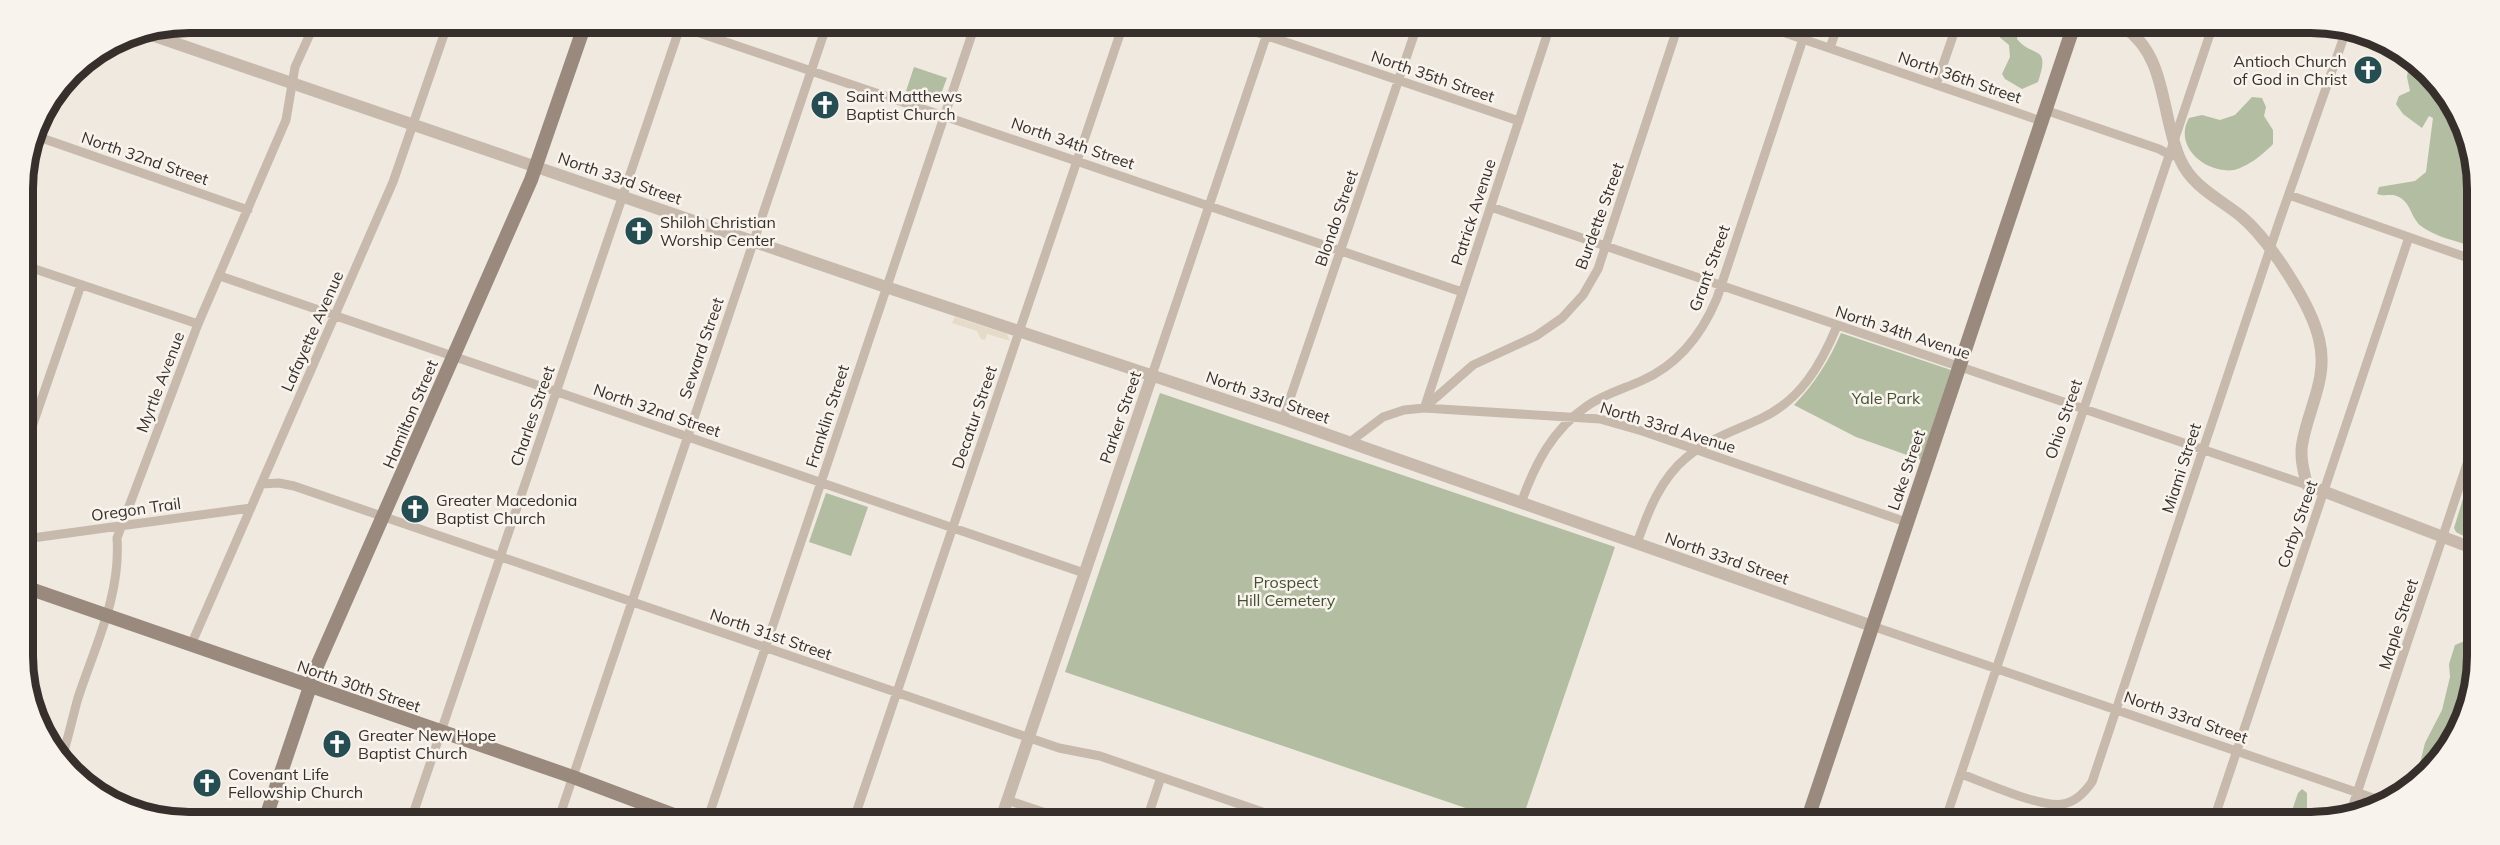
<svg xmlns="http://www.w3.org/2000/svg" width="2500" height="845" viewBox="0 0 2500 845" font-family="Mulish,sans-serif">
<rect width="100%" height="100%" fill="#f0e9e0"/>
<path fill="#b2bda1" d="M1993 27H2019L2017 39C2033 59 2051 43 2038 82L2022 89 2005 79 2002 74 2010 57 2009 45 1997 35Z
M2409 62 2436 79 2474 157V169L2471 171 2474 188V247C2457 241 2435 237 2421 226 2411 218 2411 203 2399 197 2391 193 2385 197 2377 194L2379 187 2415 181 2426 172 2433 118 2429 116 2422 128 2403 114 2396 104 2399 96 2410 91 2407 77Z
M914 67 947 78 938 102 906 91Z
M2252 97 2262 98 2266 107 2264 116 2273 130V144C2264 154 2247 167 2234 170 2205 174 2173 146 2189 118L2202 115 2220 120 2235 115Z
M1841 333 1951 370 1921 460 1856 437 1794 405C1815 383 1829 361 1841 333Z
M1160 393 1615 547 1522 820H1501L1065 672Z
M2473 466V541L2456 532 2454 528Z
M826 493 868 507 851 556 809 542Z
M2472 638V667L2469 682 2472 700 2450 748 2414 787 2425 743 2442 710 2450 677 2449 664 2455 645Z
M2302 789 2307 793V807L2303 822H2288L2298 793Z"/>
<path fill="#e6dbc9" d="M955 317 1007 334 1010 341 987 334 985 340 981 339 977 331 952 323Z"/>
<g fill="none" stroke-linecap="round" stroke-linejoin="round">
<path stroke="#c7baad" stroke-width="9" d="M676 25 1462 292
M1235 25 1519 121
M1768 27 2041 121
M1830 48 1837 27
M1936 85 1956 27
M2045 110 2159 149 2172 156
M33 135 248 210
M2289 195 2474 260
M1491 207 2307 485
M23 265 198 324
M220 276 1084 573
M1152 375 1270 25
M1425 406 1550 26
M1424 408 1473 365 1536 336 1562 318 1583 295 1598 269 1678 26
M1283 419 1417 26
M1350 442 1383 417 1404 410 1424 408 1600 419 1642 431 1906 522
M24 450 81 285
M261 484 279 483 294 486 1059 748 1100 756 1271 815 1277 820
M1521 503C1535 464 1552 430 1587 406 1604 394 1623 389 1641 381 1678 365 1702 334 1717 298L1803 39
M25 539 251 508
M1637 543C1648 512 1660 479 1687 457 1709 439 1734 431 1760 419 1800 401 1821 365 1837 326
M1872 626 2379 800
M191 645 393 182 448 23
M61 760C68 740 72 719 78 698 95 646 121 595 117 538L198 324 286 120 295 67 315 23
M1961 774C1984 782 2040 808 2063 804 2075 802 2085 792 2092 782L2279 222 2347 28
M1007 800 1046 813 1077 819
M2351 811 2473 446
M1271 815 1291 816
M412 817 681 24
M559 818 827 24
M708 818 975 25
M854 819 1123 25
M1147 819 1161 777
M1298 819 1299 820
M1945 821 2212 28
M2213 822 2409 237"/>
<path stroke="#c7baad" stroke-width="12" d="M2125 28C2167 56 2161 116 2180 159 2192 187 2220 199 2242 217 2269 240 2311 304 2319 339 2329 378 2308 408 2302 445 2300 459 2304 472 2307 485L2472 548
M143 32 886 287 1283 419 1872 626
M1001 819 1152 375"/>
<path stroke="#9a8a7e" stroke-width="14" d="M25 587 573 777 682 818
M266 817 317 666 531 180 585 24
M1807 821 2073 28"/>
</g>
<defs>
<g id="church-disc" transform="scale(1.5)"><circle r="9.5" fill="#254d52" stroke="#f8f3ec"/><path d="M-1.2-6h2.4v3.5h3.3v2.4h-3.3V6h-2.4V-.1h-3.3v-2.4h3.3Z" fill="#fff"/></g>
</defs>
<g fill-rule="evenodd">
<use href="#church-disc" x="2368" y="70"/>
<use href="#church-disc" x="825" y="105"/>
<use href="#church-disc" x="639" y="231"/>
<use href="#church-disc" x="415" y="509"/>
<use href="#church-disc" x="337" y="744"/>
<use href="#church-disc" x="207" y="783"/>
</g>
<g text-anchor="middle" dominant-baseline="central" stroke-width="5" stroke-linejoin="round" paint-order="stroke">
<g font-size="16" fill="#362f2b" stroke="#f8f3ec" text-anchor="start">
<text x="2347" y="61" text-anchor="end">Antioch Church<tspan x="2347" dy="18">of God in Christ</tspan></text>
<text x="846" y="96">Saint Matthews<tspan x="846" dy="18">Baptist Church</tspan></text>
<text x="660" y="222">Shiloh Christian<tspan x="660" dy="18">Worship Center</tspan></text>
<text x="436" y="500">Greater Macedonia<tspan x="436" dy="18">Baptist Church</tspan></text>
<text x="358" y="735">Greater New Hope<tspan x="358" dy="18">Baptist Church</tspan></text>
<text x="228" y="774">Covenant Life<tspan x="228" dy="18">Fellowship Church</tspan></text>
</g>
<g font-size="16" fill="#362f2b" stroke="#f8f3ec">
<text transform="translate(1433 76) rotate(19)">North 35th Street</text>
<text transform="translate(1960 77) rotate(19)">North 36th Street</text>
<text transform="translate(1073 143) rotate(19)">North 34th Street</text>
<text transform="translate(145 158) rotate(19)">North 32nd Street</text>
<text transform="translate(620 178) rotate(19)">North 33rd Street</text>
<text transform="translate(1473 212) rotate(-72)">Patrick Avenue</text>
<text transform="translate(1599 216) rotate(-70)">Burdette Street</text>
<text transform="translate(1336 218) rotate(-71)">Blondo Street</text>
<text transform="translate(1709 268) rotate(-70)">Grant Street</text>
<text transform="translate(312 331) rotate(-66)">Lafayette Avenue</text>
<text transform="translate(1903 332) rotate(18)">North 34th Avenue</text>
<text transform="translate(701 348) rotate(-71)">Seward Street</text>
<text transform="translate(160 382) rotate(-69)">Myrtle Avenue</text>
<text transform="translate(1268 397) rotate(19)">North 33rd Street</text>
<text transform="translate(657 410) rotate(19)">North 32nd Street</text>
<text transform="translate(410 414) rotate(-67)">Hamilton Street</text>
<text transform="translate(532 416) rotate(-71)">Charles Street</text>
<text transform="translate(827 416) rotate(-72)">Franklin Street</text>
<text transform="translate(974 417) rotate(-71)">Decatur Street</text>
<text transform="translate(1120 417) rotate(-71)">Parker Street</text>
<text transform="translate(2063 419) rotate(-71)">Ohio Street</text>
<text transform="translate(1668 427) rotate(17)">North 33rd Avenue</text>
<text transform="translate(2181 468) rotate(-72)">Miami Street</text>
<text transform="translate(1906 470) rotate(-71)">Lake Street</text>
<text transform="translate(136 509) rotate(-8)">Oregon Trail</text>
<text transform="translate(2297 524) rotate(-71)">Corby Street</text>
<text transform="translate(1727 558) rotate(19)">North 33rd Street</text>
<text transform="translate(2398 624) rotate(-72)">Maple Street</text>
<text transform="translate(771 634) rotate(19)">North 31st Street</text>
<text transform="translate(359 686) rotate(19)">North 30th Street</text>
<text transform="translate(2186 717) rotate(19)">North 33rd Street</text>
</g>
<g font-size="16" fill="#445131" stroke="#f8f3ec">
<text x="1886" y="398">Yale Park</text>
<text x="1286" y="582">Prospect<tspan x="1286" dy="18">Hill Cemetery</tspan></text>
</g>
</g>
<path d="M0 0H2500V845H0ZM189 33H2311A156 156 0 0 1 2467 189V656A156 156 0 0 1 2311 812H189A156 156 0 0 1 33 656V189A156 156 0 0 1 189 33Z" fill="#f8f3ec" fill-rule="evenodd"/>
<path fill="none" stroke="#362f2b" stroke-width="8" d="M189 33H2311A156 156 0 0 1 2467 189V656A156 156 0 0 1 2311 812H189A156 156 0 0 1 33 656V189A156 156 0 0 1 189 33Z"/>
</svg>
